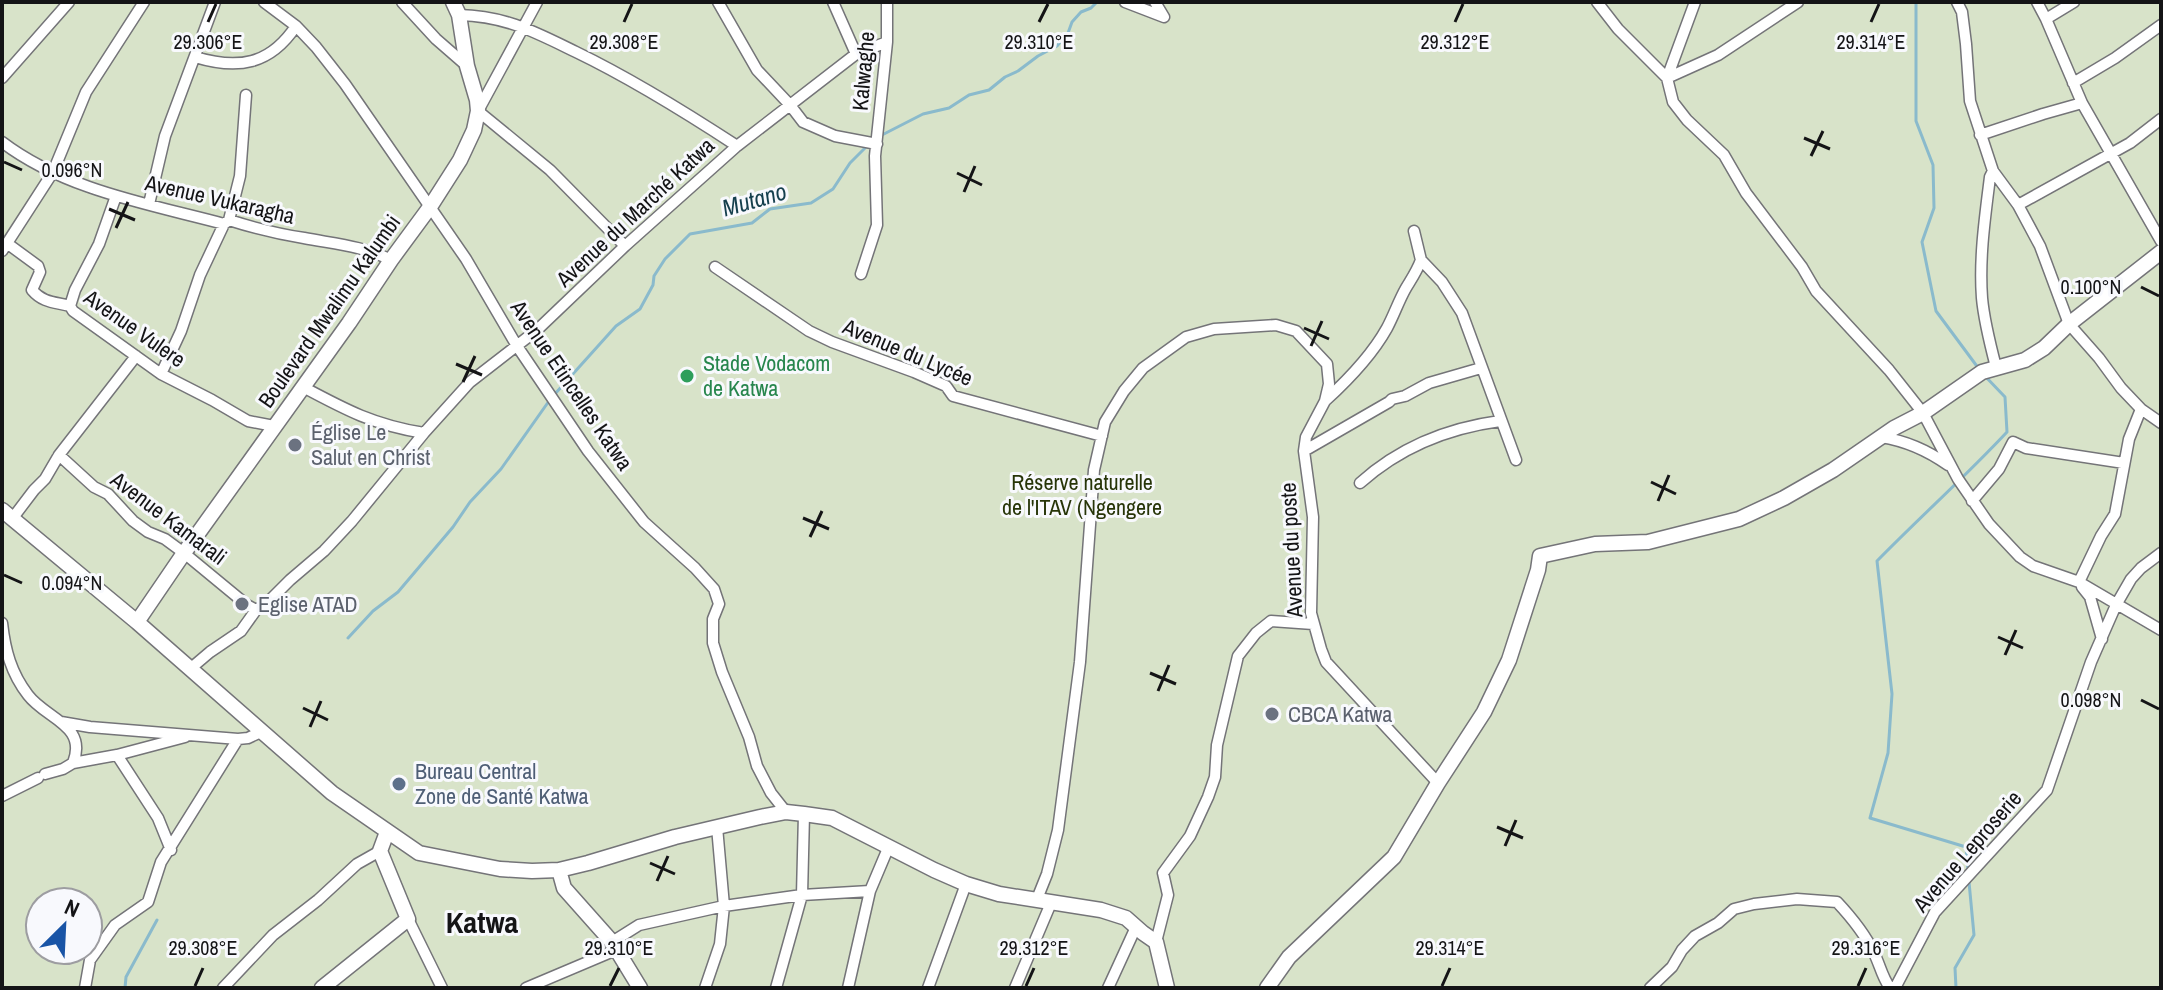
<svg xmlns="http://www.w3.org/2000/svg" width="2163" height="990" viewBox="0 0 2163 990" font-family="'Archivo Narrow',sans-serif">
<rect width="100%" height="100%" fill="#ebebef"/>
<path fill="#d8e3c9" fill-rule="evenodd" d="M2 2H2161V988H2ZM40 902H88V950H40Z"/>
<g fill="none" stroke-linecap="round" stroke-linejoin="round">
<path stroke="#8abacc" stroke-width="3" d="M1916 2V121L1933 165 1934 208 1922 242 1936 311 1979 369
M880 136 923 114 949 108 969 95 989 90 1005 77 1018 71 1038 56 1057 46 1068 33 1072 22 1081 12 1091 8 1097 2
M554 395 616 326 640 309 653 285 654 276 665 259 690 234 752 223 770 209 811 203 833 189 850 163 868 145
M348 638 373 611 398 592 453 527 470 502 501 469 549 401
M1968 870 1966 847 1870 818 1888 753 1892 694 1877 561C1920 517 1965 477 2007 432L2005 397 1984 375
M125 988 126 977 157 920
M1956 988 1955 968 1974 935 1969 882"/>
<g stroke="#747478" stroke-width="13">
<path id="street" d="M264 2 296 26 316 47 345 84 466 259 517 346 588 451 644 522 695 568 714 589 719 604 713 619V643L722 672 749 737 757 766 771 793 786 812
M402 2 436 39 467 66
M537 2 478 111 550 170 625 246
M718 2 757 70 790 105 803 122 835 136 877 144
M833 2 856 54
M1125 2 1164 17
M1155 2 1164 17
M1597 2 1618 29 1667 78 1673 102 1687 120 1724 155 1746 193 1802 267 1816 291 1889 370 1923 413 1958 479 1989 524 2020 557 2033 566 2079 582 2161 630
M1957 2 1962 12 1966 44 1970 101 1993 171 2018 205 2040 246 2069 324 2099 358 2121 388 2141 409 2161 423
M2037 2 2046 19 2082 103 2161 241
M459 15C506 16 535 32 576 52 632 79 685 112 737 146
M2046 19 2074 2
M195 57C238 70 270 65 296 26
M2 78 69 2
M1667 78 1718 55 1798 2
M1667 78 1695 2
M2073 83 2115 58 2161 25
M1980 135 2043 114 2082 103
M2 142C65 190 149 204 224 224L229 220C254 228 278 234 304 238 335 244 363 246 391 260
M1993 171 1990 177C1985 217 1979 258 1982 298 1984 321 1990 344 1996 367
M149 204 165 136 215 2
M2018 205 2130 143 2161 119
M229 220 240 176 246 95
M1414 231 1421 260 1442 282 1462 313 1516 460
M8 244 38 266 40 272 32 290C43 303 55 302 70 306L73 311 161 374 212 400 248 421 274 426
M2 251 53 172 86 92 144 2
M715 267 809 331 832 342 914 372 946 386 953 396 1102 436
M861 274 877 225 875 156 887 42V2
M70 306 75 290 99 244 116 196
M161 374 181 331 200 275 224 224
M303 387C346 410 374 425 424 433
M1326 400C1349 379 1372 355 1387 328 1394 315 1399 300 1406 288 1412 278 1417 271 1421 260
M1881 437C1907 441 1927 450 1948 465
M1304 451 1389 402 1392 399 1405 396 1429 383 1481 368
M59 455 94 487 108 494 133 521 148 532 165 539 184 553 247 605 256 610
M1360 483C1399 448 1448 428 1500 421
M1972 501 1999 469 2013 442 2026 448 2124 463
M12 519 34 490 45 479 59 455 136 356
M2079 582 2101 536 2115 514 2129 439 2141 409
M2082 587 2090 597 2102 639
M2 623C5 650 11 673 28 695 46 719 88 725 73 763
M190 669 210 652 241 631 256 610 265 605 290 580 324 551 352 521 424 433 470 382 537 330 625 246 737 146 856 54 887 42
M61 722 90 727 238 739 248 738 263 731
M117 755 158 818 171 850
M45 774 63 769 73 763 117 755 185 737
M2 796 38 778
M1037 899 1047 874 1058 830 1080 662 1094 470 1105 422 1124 391 1143 368 1186 337 1214 329 1276 325 1296 331 1327 364 1329 384 1325 401 1306 437 1304 451 1313 517 1311 613 1321 649 1326 662 1438 783
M408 919 442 988
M612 942 639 925 724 906 802 895 870 891
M1156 942 1168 895 1163 873 1190 836 1208 797 1215 777 1217 745 1238 656 1256 633 1271 621 1313 624
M85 988 90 960 115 925 148 902 161 862 238 739
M223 988 273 935 318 900 357 864 380 851
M526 988 616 950
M705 988 720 944 724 906 717 827
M776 988 802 895 804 814
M848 988 870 891 889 846
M928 988 966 884
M1015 988 1051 903
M1108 988 1136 927
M1650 988 1672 967 1682 950 1695 936 1718 923 1734 909 1754 904 1797 899 1837 902C1852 918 1865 934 1874 953 1880 965 1882 977 1890 988
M1895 988 1935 912 2047 790 2091 662 2116 605 2131 579 2141 568 2161 553"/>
</g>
<g stroke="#747478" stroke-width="17">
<path id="secondary" d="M2 510 137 622 332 793 419 853 500 869 532 871 559 870 588 863 675 837 760 817 786 812 804 814 832 818 934 870 966 884 999 894 1101 910 1126 918 1143 933 1156 942 1167 988
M137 622 184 553 349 323 391 260 430 207 460 160 474 130 478 111 477 100 467 66 459 15 453 2
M559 870 564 888 612 942 640 988
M322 988 408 919 380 851 387 832
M1267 988 1289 957 1394 857 1438 783 1484 712 1509 660 1538 570 1540 556 1595 544 1648 542 1739 519 1784 498 1833 470 1894 428 1923 413 1982 372 2025 360 2044 348 2069 324 2161 252"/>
</g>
<use href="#street" stroke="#fff" stroke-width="10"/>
<use href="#secondary" stroke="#fff" stroke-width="14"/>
</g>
<path fill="none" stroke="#141416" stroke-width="3" d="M208 22 216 4M624 22 632 4M1039 22 1048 4M1455 22 1463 4M1871 22 1879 4M1804 138 1830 149M1811 156 1823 131M4 162 22 170M957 173 982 185M964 192 975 166M109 209 135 220M116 228 128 202M2141 287 2159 296M1304 328 1329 339M1311 346 1322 321M456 364 482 375M463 382 475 356M1651 482 1676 494M1658 501 1669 475M803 518 829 529M810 537 822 511M4 575 22 583M1998 637 2023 648M2005 655 2016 630M1150 673 1176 684M1158 691 1169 665M2141 700 2159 709M303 708 328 720M310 727 321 701M1497 827 1523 838M1505 846 1516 820M650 863 675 874M657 881 668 856M195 986 203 968M610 986 619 968M1026 986 1034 968M1442 986 1450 968M1858 986 1866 968"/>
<circle fill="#2e9e5b" stroke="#f8f9fd" stroke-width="3" cx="687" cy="376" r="8"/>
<g fill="#6b7280" stroke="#f8f9fd" stroke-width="3">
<circle cx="295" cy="445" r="8"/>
<circle cx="242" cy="604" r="8"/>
<circle cx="1272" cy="714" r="8"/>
</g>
<circle fill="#5c6f8a" stroke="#f8f9fd" stroke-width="3" cx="399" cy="784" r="8"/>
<g text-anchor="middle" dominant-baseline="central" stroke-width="6" stroke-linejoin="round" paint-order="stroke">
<g font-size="22" fill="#141416" stroke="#f8f9fd">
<text transform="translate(863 71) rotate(-85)">Kalwaghe</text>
<text transform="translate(220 199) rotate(13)">Avenue Vukaragha</text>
<text transform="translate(635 212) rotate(-43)">Avenue du Marché Katwa</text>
<text transform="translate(329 311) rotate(-55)">Boulevard Mwalimu Kalumbi</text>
<text transform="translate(135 328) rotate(35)">Avenue Vulere</text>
<text transform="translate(908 352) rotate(23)">Avenue du Lycée</text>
<text transform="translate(572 385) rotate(56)">Avenue Etincelles Katwa</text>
<text transform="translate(169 518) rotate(37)">Avenue Kamarali</text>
<text transform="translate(1291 550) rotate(-93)">Avenue du poste</text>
<text transform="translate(1967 851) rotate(-49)">Avenue Leproserie</text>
</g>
<g font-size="22" fill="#27864d" stroke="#f8f9fd" text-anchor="start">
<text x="703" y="363">Stade Vodacom<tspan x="703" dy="25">de Katwa</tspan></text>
</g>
<g font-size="22" fill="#5b616d" stroke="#f8f9fd" text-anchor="start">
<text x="311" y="432">Église Le<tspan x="311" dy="25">Salut en Christ</tspan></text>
<text x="258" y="604">Eglise ATAD</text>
<text x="1288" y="714">CBCA Katwa</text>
</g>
<g font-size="22" fill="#273508" stroke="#f8f9fd">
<text x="1082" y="482">Réserve naturelle<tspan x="1082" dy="25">de l'ITAV (Ngengere</tspan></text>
</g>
<g font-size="22" fill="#4e5e75" stroke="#f8f9fd" text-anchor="start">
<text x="415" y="771">Bureau Central<tspan x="415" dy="25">Zone de Santé Katwa</tspan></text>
</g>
<g font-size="24" font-style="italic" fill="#153f4d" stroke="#f8f9fd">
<text transform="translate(754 199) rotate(-16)">Mutano</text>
</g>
<g font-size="30" font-weight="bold" fill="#141416" stroke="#f8f9fd">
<text x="482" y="922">Katwa</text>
</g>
</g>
<g font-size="20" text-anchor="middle" fill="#141416" stroke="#f8f9fd" stroke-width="6" stroke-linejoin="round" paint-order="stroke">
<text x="624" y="49">29.308°E</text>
<text x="1039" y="49">29.310°E</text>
<text x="1455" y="49">29.312°E</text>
<text x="1871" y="49">29.314°E</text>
<text x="208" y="49">29.306°E</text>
<text x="72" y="177">0.096°N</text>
<text x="2091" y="294">0.100°N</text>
<text x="72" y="590">0.094°N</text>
<text x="2091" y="707">0.098°N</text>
<text x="203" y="955">29.308°E</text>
<text x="619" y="955">29.310°E</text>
<text x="1034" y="955">29.312°E</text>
<text x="1450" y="955">29.314°E</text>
<text x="1866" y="955">29.316°E</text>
</g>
<rect width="2163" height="990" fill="none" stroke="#141416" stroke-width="8"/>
<g transform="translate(64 926) rotate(24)"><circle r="38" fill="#f8f9fd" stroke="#9d9da1" stroke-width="2"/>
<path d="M0-6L14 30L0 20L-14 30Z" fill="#1954a6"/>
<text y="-12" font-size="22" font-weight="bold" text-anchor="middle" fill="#141416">N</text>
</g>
</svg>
